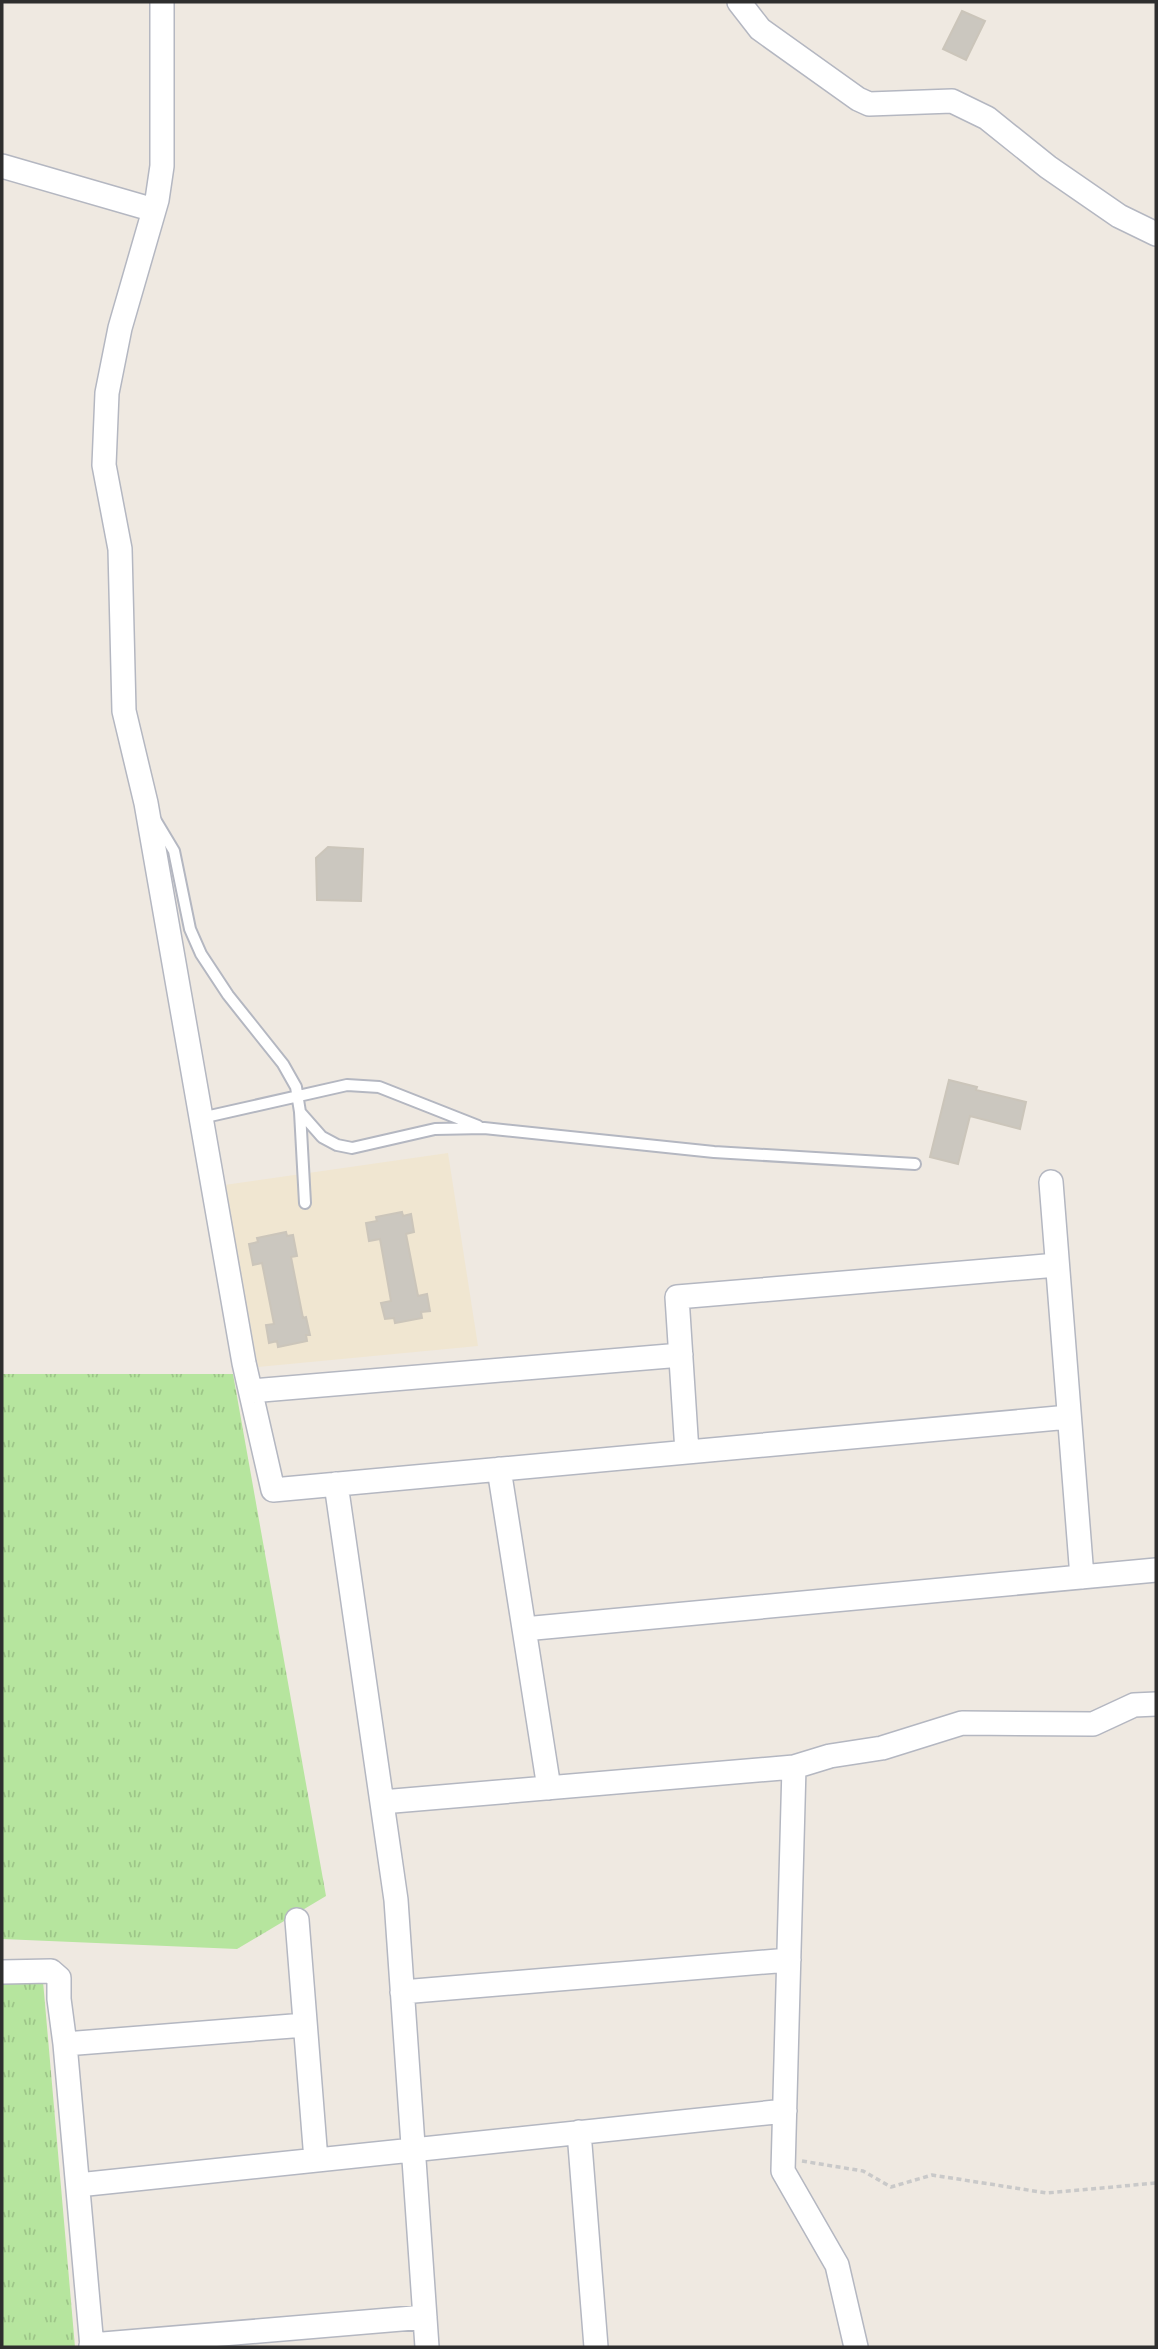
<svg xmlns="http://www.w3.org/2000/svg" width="1158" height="2349" viewBox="0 0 1158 2349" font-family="'Work Sans',sans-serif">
<defs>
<pattern id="grass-tufts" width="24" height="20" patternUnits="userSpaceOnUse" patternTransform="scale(1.75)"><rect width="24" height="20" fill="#b6e59e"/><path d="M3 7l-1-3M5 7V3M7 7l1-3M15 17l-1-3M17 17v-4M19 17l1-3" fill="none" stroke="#9dc588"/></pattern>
</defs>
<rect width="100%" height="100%" fill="#efe9e1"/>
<path fill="#f0e6d1" d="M448 1153 478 1346 258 1367 224 1185Z"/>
<path fill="url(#grass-tufts)" d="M2 1374H233L326 1896 237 1949 2 1939Z
M43 1981 75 2347H2V1982Z"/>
<path fill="#cbc7bf" stroke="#cbc5ba" stroke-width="2" d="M962 11 985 21 966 60 943 49Z
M328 847 363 849 361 901 317 900 316 858Z
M949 1080 977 1087 976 1090 1026 1102 1020 1129 970 1116 958 1164 930 1157Z
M402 1212 403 1216 411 1214 414 1232 406 1234 418 1296 427 1294 430 1311 421 1312 422 1318 395 1323 394 1318 385 1319 381 1303 391 1301 380 1239 369 1241 366 1223 377 1221 376 1217Z
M286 1232 287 1236 293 1235 297 1256 291 1257 303 1318 306 1317 310 1335H306L307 1341 278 1347 277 1341 269 1343 266 1325 274 1324 262 1263 253 1265 249 1244 258 1242 257 1238Z"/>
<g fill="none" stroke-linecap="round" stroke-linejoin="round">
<g stroke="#b4b7c1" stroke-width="14">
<path id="service" d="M156 821 174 851 190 929 201 954 228 995 283 1064 296 1087 300 1112 305 1203
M300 1112 322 1137 337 1145 352 1148 435 1129 484 1128 714 1152 915 1164
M201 1118 347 1085 379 1087 478 1126"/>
</g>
<g stroke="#b4b7c1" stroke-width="26">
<path id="minor" d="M162 2V166L157 200 120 328 107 393 104 465 120 549 124 711 146 803 244 1363 273 1490 1069 1417
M739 2 760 29 858 99 869 104 952 101 987 118 1048 167 1119 216 1156 234
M2 166 154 210
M1051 1182 1082 1577
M251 1391 681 1355
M687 1452 677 1297 1057 1265
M499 1469 549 1788
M336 1484 396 1900 427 2347
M524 1629 1156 1570
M794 1767 783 2171 837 2265 856 2347
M382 1802 794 1767 830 1756 882 1748 962 1723 1093 1724 1134 1705 1156 1704
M297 1920 316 2160
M2 1972 51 1971 59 1978V1999L65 2044 92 2347
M402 1992 789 1960
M65 2044 305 2025
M579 2132 596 2347
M78 2185 785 2111
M91 2345 425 2317"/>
</g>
<path stroke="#c9c9c9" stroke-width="3.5" stroke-dasharray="5 3.5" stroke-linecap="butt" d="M802 2161 863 2171 891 2187 932 2175 1047 2193 1156 2183"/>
<use href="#service" stroke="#fff" stroke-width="10"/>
<use href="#minor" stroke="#fff" stroke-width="23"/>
</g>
<rect width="1158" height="2349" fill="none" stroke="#2e2e2e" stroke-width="7"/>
</svg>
